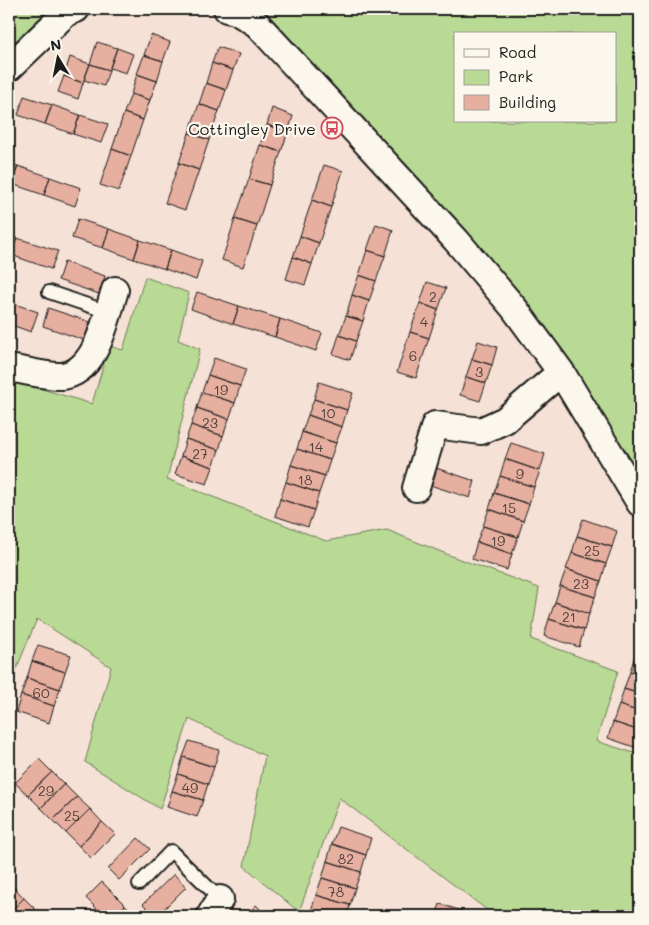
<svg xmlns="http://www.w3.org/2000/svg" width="649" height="925" viewBox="0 0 649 925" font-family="Mali,sans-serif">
<rect width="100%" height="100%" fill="#f5e1d5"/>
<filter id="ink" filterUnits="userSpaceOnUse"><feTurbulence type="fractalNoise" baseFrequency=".02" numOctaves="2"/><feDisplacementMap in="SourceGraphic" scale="10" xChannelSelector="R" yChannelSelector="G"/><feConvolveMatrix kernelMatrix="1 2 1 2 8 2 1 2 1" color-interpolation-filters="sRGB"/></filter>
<g filter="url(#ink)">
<path fill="#b9da94" stroke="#6a7b58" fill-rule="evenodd" d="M9 9H49L9 47Z
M227 9H640V503L561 372ZM455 34H615V121H455Z
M145 277 189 293 178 340 200 349 167 479 326 541 387 530 454 557 539 588 531 639 618 671 596 741 640 755V916H487V910L339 798 299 912 244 866 265 756 189 719 160 809 85 762 111 667 37 619 9 687V379L92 404 109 346 123 350Z"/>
<path fill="#e7af9f" stroke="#1c1c1c" d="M151 35 170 42 163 61 144 55Z
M97 42 117 48 109 70 90 64Z
M218 47 239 54 233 70 212 63Z
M117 48 133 54 126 73 110 68Z
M144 55 163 61 157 81 137 74Z
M70 57 90 64 83 83 64 76Z
M212 63 233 70 226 90 206 83Z
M90 64 109 70 104 86 84 80Z
M137 74 157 81 150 100 131 94Z
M64 76 83 83 78 99 58 92Z
M206 83 226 90 219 111 199 104Z
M131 94 150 100 143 120 124 113Z
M24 96 52 105 45 124 18 115Z
M199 104 219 111 209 140 189 133Z
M52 105 80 115 73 134 45 124Z
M272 108 293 116 288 132 267 125Z
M124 113 143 120 131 156 112 149Z
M80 115 108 124 101 143 73 134Z
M267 125 288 132 281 152 260 145Z
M189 133 209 140 199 170 179 163Z
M260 145 281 152 270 185 249 179Z
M112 149 131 156 119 191 100 185Z
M9 163 18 166 12 184 9 183Z
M179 163 199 170 185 210 165 203Z
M324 165 343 171 331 207 312 200Z
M18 166 50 177 44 195 12 184Z
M50 177 81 188 75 206 44 195Z
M249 179 270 185 257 226 235 219Z
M312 200 331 207 319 243 300 236Z
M78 219 109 229 103 248 72 238Z
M235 219 257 226 243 267 222 260Z
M376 224 393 230 385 256 367 250Z
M109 229 140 240 134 259 103 248Z
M9 235 17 238 11 255H9Z
M300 236 319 243 312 264 293 257Z
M17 238 58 251 51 269 11 255Z
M140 240 171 250 165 269 134 259Z
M171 250 202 261 196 280 165 269Z
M367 250 385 256 376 281 359 275Z
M293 257 312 264 305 285 286 279Z
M64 262 105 276 99 294 58 280Z
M359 275 376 281 369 301 352 295Z
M427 282 446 288 438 310 420 303Z
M197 292 239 306 233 324 191 309Z
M352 295 369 301 363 321 346 316Z
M9 302 38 312 31 332 9 324Z
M420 303 438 310 429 338 410 332Z
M239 306 280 319 275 337 233 324Z
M48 308 90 322 84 340 43 326Z
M346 316 363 321 356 341 339 335Z
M280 319 322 333 316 351 275 337Z
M410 332 429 338 416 378 397 372Z
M339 335 356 341 350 360 333 354Z
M478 341 497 347 492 365 472 359Z
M214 358 246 369 240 386 208 375Z
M472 359 492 365 486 383 466 377Z
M208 375 240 386 235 403 202 392Z
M466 377 486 383 480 401 460 395Z
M319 382 353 393 347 410 314 399Z
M202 392 235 403 229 419 197 408Z
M314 399 347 410 342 427 308 415Z
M197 408 229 419 223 436 191 425Z
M308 415 342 427 336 443 302 432Z
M191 425 223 436 219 450 186 439Z
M302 432 336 443 330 460 297 449Z
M186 439 219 450 213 467 181 456Z
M511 443 545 454 540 471 505 459Z
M297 449 330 460 325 476 291 465Z
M181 456 213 467 207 484 175 474Z
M505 459 540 471 534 487 500 476Z
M291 465 325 476 319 493 286 482Z
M433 467 475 481 470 498 427 484Z
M500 476 534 487 529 504 494 493Z
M286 482 319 493 314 510 280 499Z
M494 493 529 504 523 521 489 509Z
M280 499 314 510 308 527 275 516Z
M489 509 523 521 518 537 483 526Z
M583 519 617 531 612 547 577 536Z
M483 526 518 537 512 554 477 542Z
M577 536 612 547 606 564 572 553Z
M477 542 512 554 507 570 472 559Z
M572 553 606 564 601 581 566 569Z
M566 569 601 581 595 597 560 586Z
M560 586 595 597 589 614 555 602Z
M555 602 589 614 584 630 549 619Z
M549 619 584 630 579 647 544 636Z
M38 645 71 655 65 672 32 661Z
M635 655 640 657V675L630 672Z
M32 661 65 672 60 689 27 678Z
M630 672 640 675V694L624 689Z
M27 678 60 689 54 706 21 695Z
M624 689 640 694V712L619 705Z
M21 695 54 706 49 723 16 712Z
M619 705 640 712V731L613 722Z
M613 722 640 731V749L608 738Z
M189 741 219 750 214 767 183 757Z
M183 757 214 767 208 784 178 774Z
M39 759 52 772 28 795 15 783Z
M52 772 64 784 41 808 28 795Z
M178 774 208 784 203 800 172 791Z
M64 784 77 797 53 820 41 808Z
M172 791 203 800 197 817 167 807Z
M77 797 90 809 66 833 53 820Z
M90 809 102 822 79 846 66 833Z
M102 822 115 834 91 858 79 846Z
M338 827 371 838 366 855 332 844Z
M138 838 150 849 119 880 108 869Z
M332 844 366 855 361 872 327 861Z
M327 861 361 872 355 888 322 878Z
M174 874 186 887 157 916H155L143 904Z
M322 878 355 888 350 905 316 895Z
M102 882 125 905 114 916H104L86 898Z
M12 885 24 898 9 913V888Z
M316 895 350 905 347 916H327L311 911Z
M24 898 36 910 30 916H9V913Z
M440 904 474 915 473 916H436Z
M125 905 137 916H114Z
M256 905 267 916H245Z"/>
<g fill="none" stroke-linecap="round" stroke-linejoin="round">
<g stroke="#1c1c1c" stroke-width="16">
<path id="lane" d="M49 292 108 312
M139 884 171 851 220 899"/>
</g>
<g stroke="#1c1c1c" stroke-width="30">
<path id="street" d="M227 9 236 11 257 24 456 240 514 308 561 372 640 503
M9 68 66 13 76 9
M9 368C21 370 51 377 62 376 97 372 106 318 115 290
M416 488 435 425 481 431 505 420 561 372
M210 916 220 899"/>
</g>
<use href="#lane" stroke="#fbf7ec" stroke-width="12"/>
<use href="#street" stroke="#fbf7ec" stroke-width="26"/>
</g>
</g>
<defs>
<g id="bus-ring" transform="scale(1.125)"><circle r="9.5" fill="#fbf7ec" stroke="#d1495b" stroke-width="1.5"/><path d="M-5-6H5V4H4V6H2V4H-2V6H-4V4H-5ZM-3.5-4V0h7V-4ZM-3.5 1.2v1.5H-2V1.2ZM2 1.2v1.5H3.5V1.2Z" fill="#d1495b"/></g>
</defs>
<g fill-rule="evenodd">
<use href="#bus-ring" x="332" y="128"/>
</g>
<g text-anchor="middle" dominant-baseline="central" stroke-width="4.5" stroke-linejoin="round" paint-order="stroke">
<g font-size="14" fill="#4f413d">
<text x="433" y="296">2</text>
<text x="424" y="321">4</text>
<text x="413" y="355">6</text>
<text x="479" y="371">3</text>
<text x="221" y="389">19</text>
<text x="328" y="412">10</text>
<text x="210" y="422">23</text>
<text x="316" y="446">14</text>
<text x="200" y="453">27</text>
<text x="520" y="473">9</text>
<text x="305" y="479">18</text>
<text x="509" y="507">15</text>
<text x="498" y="540">19</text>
<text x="592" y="550">25</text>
<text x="581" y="583">23</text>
<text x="569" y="616">21</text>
<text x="41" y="692">60</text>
<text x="190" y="787">49</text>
<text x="46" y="790">29</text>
<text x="72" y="815">25</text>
<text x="346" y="858">82</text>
<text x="336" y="891">78</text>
</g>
<g font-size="16" fill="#1c1c1c" stroke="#fbf7ec" text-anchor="end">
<text x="316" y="128">Cottingley Drive</text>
</g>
</g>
<rect width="649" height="925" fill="none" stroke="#fbf7ec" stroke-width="30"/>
<rect x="15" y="15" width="619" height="895" fill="none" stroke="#1c1c1c" stroke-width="2" filter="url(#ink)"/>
<rect x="454" y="32" width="162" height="90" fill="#fbf7ec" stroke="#a29f99"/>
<rect x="464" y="49" width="25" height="8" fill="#fbf7ec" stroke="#a29f99"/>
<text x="499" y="58" font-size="15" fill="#1c1c1c">Road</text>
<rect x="464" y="70" width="25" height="15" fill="#b9da94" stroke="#a29f99"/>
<text x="499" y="82" font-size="15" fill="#1c1c1c">Park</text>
<rect x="464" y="95" width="25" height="15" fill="#e7af9f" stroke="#a29f99"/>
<text x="499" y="108" font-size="15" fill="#1c1c1c">Building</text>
<g transform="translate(58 58) rotate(350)" stroke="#fbf7ec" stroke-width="4" paint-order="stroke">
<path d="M0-4L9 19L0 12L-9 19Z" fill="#1c1c1c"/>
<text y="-8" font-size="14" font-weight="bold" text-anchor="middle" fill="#1c1c1c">N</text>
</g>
</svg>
